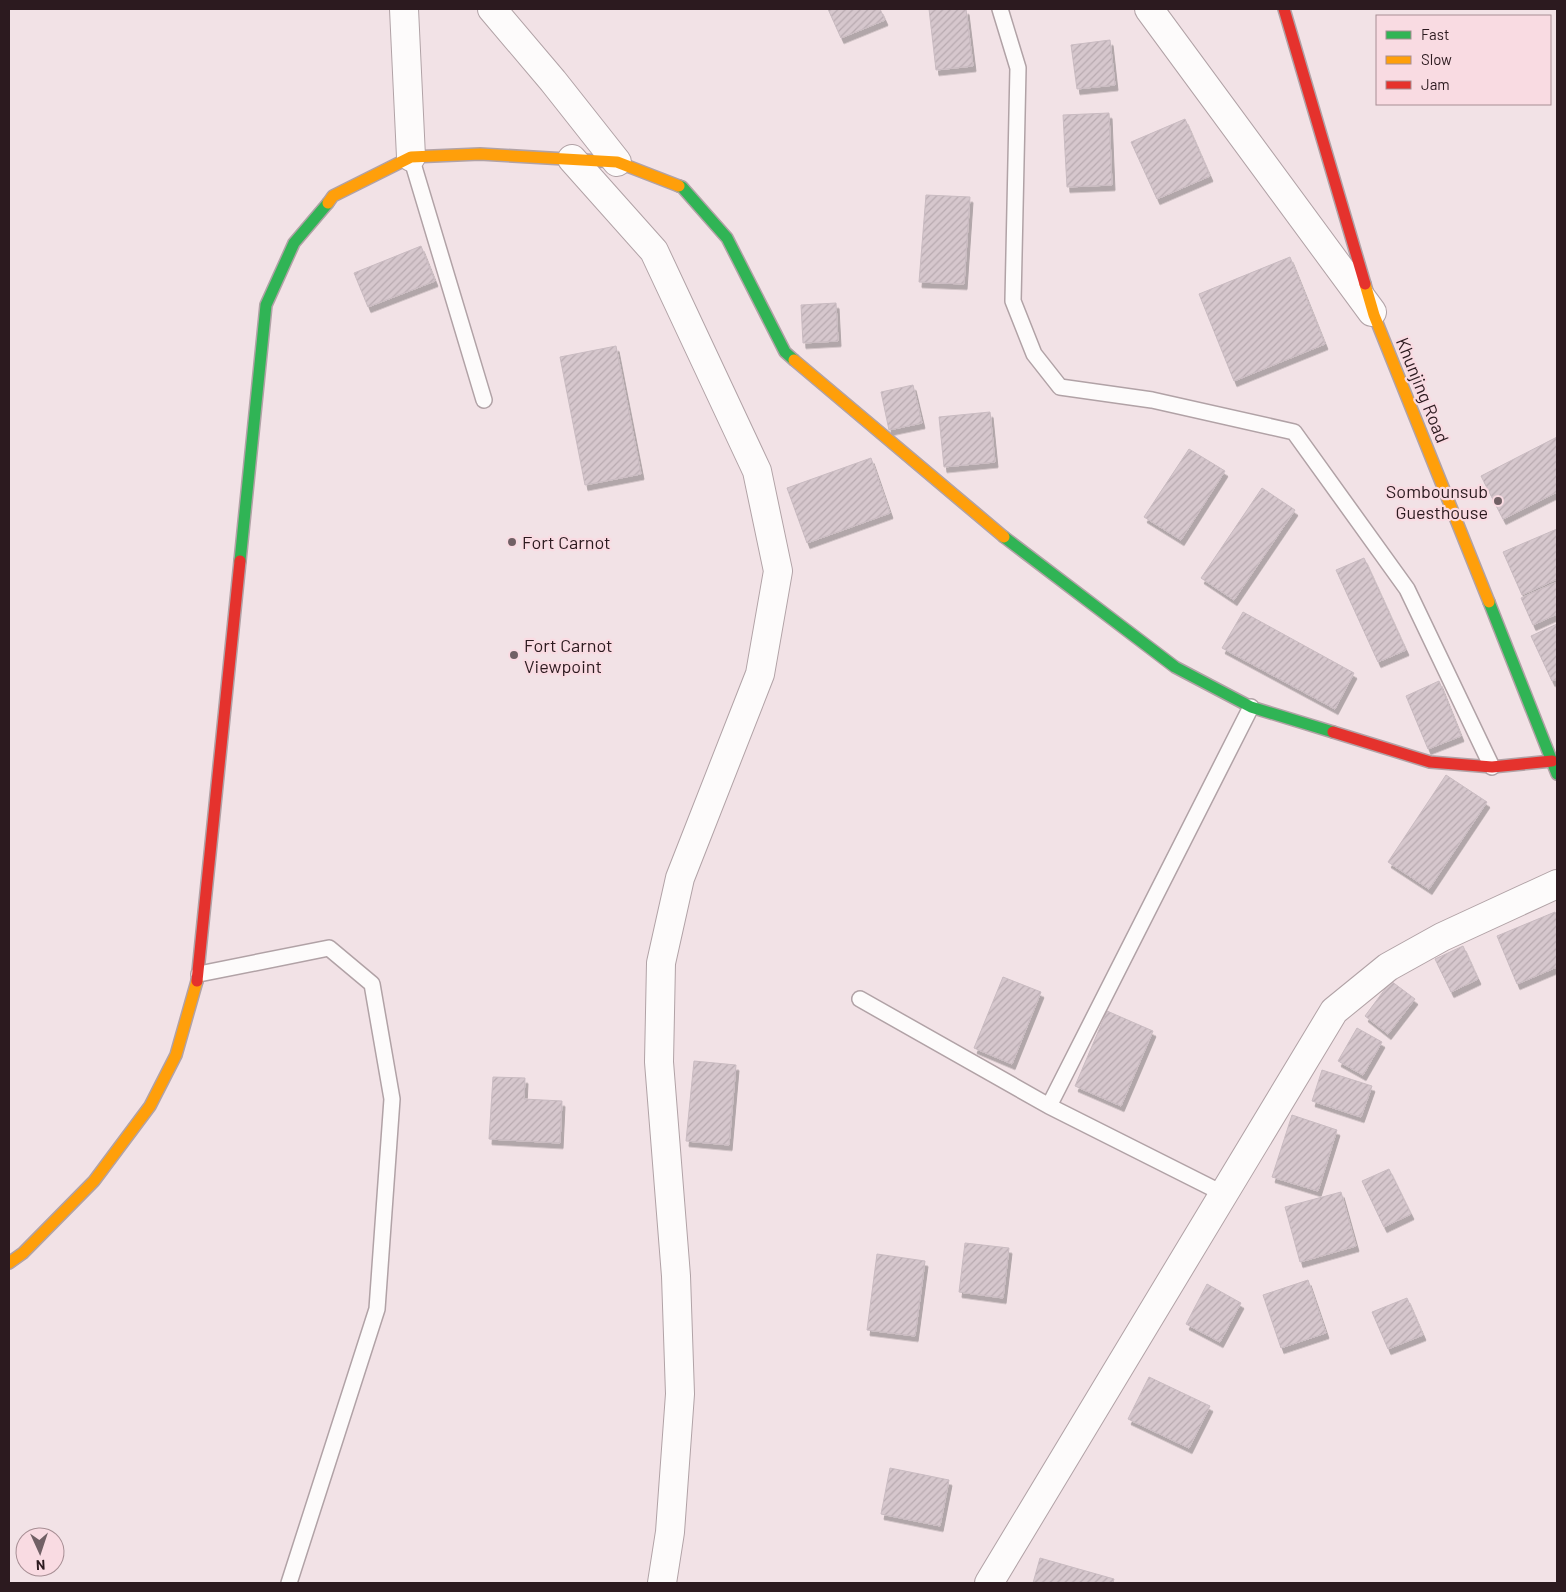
<svg xmlns="http://www.w3.org/2000/svg" width="1566" height="1592" viewBox="0 0 1566 1592" font-family="Barlow,sans-serif">
<defs>
<pattern id="building-hatch" width="6" height="6" patternUnits="userSpaceOnUse" patternTransform="scale(1.25)"><rect width="6" height="6" fill="#d6c7cd"/><path d="M-1 1l2-2M0 6l6-6M5 7l2-2" fill="none" stroke="#b8aab0"/></pattern>
<filter id="shadow"><feDropShadow dx="3" dy="5.5" stdDeviation="0" flood-color="#0004"/></filter>
</defs>
<rect width="100%" height="100%" fill="#f2e2e6"/>
<path fill="url(#building-hatch)" stroke="#c9bbc1" filter="url(#shadow)" d="M828 9H880L885 20 841 38Z
M929 9H966L973 66 936 70Z
M1110 40 1115 85 1077 89 1071 45Z
M1109 113 1112 185 1067 187 1063 115Z
M1185 119 1210 176 1157 199 1131 142Z
M926 195 970 197 964 284 919 282Z
M421 246 435 281 368 307 354 273Z
M1290 257 1325 344 1234 381 1199 294Z
M836 303 838 341 803 343 801 305Z
M616 346 641 474 585 485 560 357Z
M913 385 922 423 889 430 881 392Z
M990 412 995 462 944 467 939 417Z
M1557 437V492L1503 519 1481 476Z
M1189 449 1225 471 1181 540 1144 517Z
M871 458 890 513 807 543 787 488Z
M1262 488 1295 510 1234 600 1201 578Z
M1557 529V579L1522 595 1503 552Z
M1364 558 1406 650 1378 662 1336 570Z
M1557 582V614L1533 625 1521 598Z
M1243 612 1354 673 1335 709 1222 648Z
M1557 624V679L1552 681 1531 636Z
M1439 681 1461 736 1428 749 1406 696Z
M1446 775 1487 802 1429 889 1388 862Z
M1555 912 1557 917V967L1517 984 1497 936Z
M1463 946 1478 979 1451 992 1435 959Z
M1003 977 1041 992 1012 1064 974 1048Z
M1391 981 1415 999 1388 1034 1365 1016Z
M1107 1011 1153 1031 1121 1106 1075 1086Z
M1357 1028 1382 1042 1363 1075 1338 1061Z
M694 1061 736 1065 729 1145 686 1141Z
M1322 1070 1372 1086 1361 1117 1312 1101Z
M493 1077 525 1078 524 1099 562 1101 560 1143 489 1139Z
M1292 1115 1337 1130 1318 1191 1272 1177Z
M1389 1169 1411 1214 1384 1227 1362 1181Z
M1341 1192 1356 1246 1300 1262 1285 1207Z
M965 1243 1009 1248 1003 1298 959 1292Z
M877 1254 925 1261 915 1336 867 1330Z
M1308 1280 1326 1333 1281 1348 1263 1295Z
M1207 1284 1241 1303 1220 1342 1186 1324Z
M1407 1298 1423 1335 1388 1349 1372 1312Z
M1149 1377 1210 1406 1189 1448 1128 1419Z
M890 1468 949 1480 940 1526 881 1514Z
M1040 1558 1114 1579 1113 1583H1033Z"/>
<g fill="none" stroke-linecap="round" stroke-linejoin="round">
<g stroke="#b1a2a6" stroke-width="18">
<path id="lane" d="M1000 9 1018 68 1013 301 1034 354 1060 387 1152 400 1294 432 1407 589 1492 767
M411 157 484 400
M199 974 329 948 372 984 392 1099 377 1309 289 1583
M860 999 1049 1106 1224 1194
M1049 1106 1251 707"/>
</g>
<g stroke="#b1a2a6" stroke-width="30">
<path id="street" d="M404 9 411 157
M492 9 553 81 617 162
M1149 9 1372 312
M572 159 654 251 757 471 778 571 760 674 680 878 661 963 659 1062 676 1276 680 1394 670 1532 662 1583
M989 1583 1334 1011 1388 967 1442 937 1557 884"/>
</g>
<g stroke="#b1a2a6" stroke-width="14">
<path id="fast" d="M679 186 682 187 727 238 785 352 794 360
M1004 537 1175 667 1251 707 1333 732
M240 561 266 305 294 243 328 203
M1489 602 1557 774"/>
</g>
<g stroke="#b1a2a6" stroke-width="14">
<path id="slow" d="M328 203 333 196 411 157 480 154 617 162 679 186
M1365 284 1374 315 1489 602
M794 360 1004 537
M9 1263 23 1253 94 1181 150 1106 176 1055 197 981"/>
</g>
<g stroke="#b1a2a6" stroke-width="14">
<path id="jam" d="M1284 9 1365 284
M1333 732 1430 762 1492 767 1552 761
M197 981 240 561"/>
</g>
<use href="#lane" stroke="#fdfbfb" stroke-width="15"/>
<use href="#street" stroke="#fdfbfb" stroke-width="28"/>
<use href="#fast" stroke="#30b455" stroke-width="11"/>
<use href="#slow" stroke="#ff9f0a" stroke-width="11"/>
<use href="#jam" stroke="#e5322d" stroke-width="11"/>
</g>
<g fill="#716065" stroke="#f9dbe2" stroke-width="2">
<circle cx="1498" cy="501" r="5"/>
<circle cx="512" cy="542" r="5"/>
<circle cx="514" cy="655" r="5"/>
</g>
<g text-anchor="middle" dominant-baseline="central" stroke-width="4.5" stroke-linejoin="round" paint-order="stroke">
<g font-size="18" fill="#2c1a1f" stroke="#f9dbe2">
<text transform="translate(1423 390) rotate(68)">Khunjing Road</text>
</g>
<g font-size="18" fill="#2c1a1f" stroke="#f9dbe2" text-anchor="start">
<text x="1488" y="491" text-anchor="end">Sombounsub<tspan x="1488" dy="21">Guesthouse</tspan></text>
<text x="522" y="542">Fort Carnot</text>
<text x="524" y="645">Fort Carnot<tspan x="524" dy="21">Viewpoint</tspan></text>
</g>
</g>
<rect width="1566" height="1592" fill="none" stroke="#2c1a1f" stroke-width="20"/>
<rect x="1376" y="15" width="175" height="90" fill="#f9dbe2" stroke="#a78e94"/>
<rect x="1386" y="31" width="25" height="8" fill="#30b455" stroke="#a78e94"/>
<text x="1421" y="40" font-size="15" fill="#2c1a1f">Fast</text>
<rect x="1386" y="56" width="25" height="8" fill="#ff9f0a" stroke="#a78e94"/>
<text x="1421" y="65" font-size="15" fill="#2c1a1f">Slow</text>
<rect x="1386" y="81" width="25" height="8" fill="#e5322d" stroke="#a78e94"/>
<text x="1421" y="90" font-size="15" fill="#2c1a1f">Jam</text>
<g transform="translate(40 1552) rotate(177)"><circle r="24" fill="#f9dbe2" stroke="#a78e94"/>
<path d="M0-4L9 19L0 12L-9 19Z" fill="#716065"/>
<text y="-8" font-size="14" font-weight="bold" text-anchor="middle" fill="#2c1a1f">N</text>
</g>
</svg>
